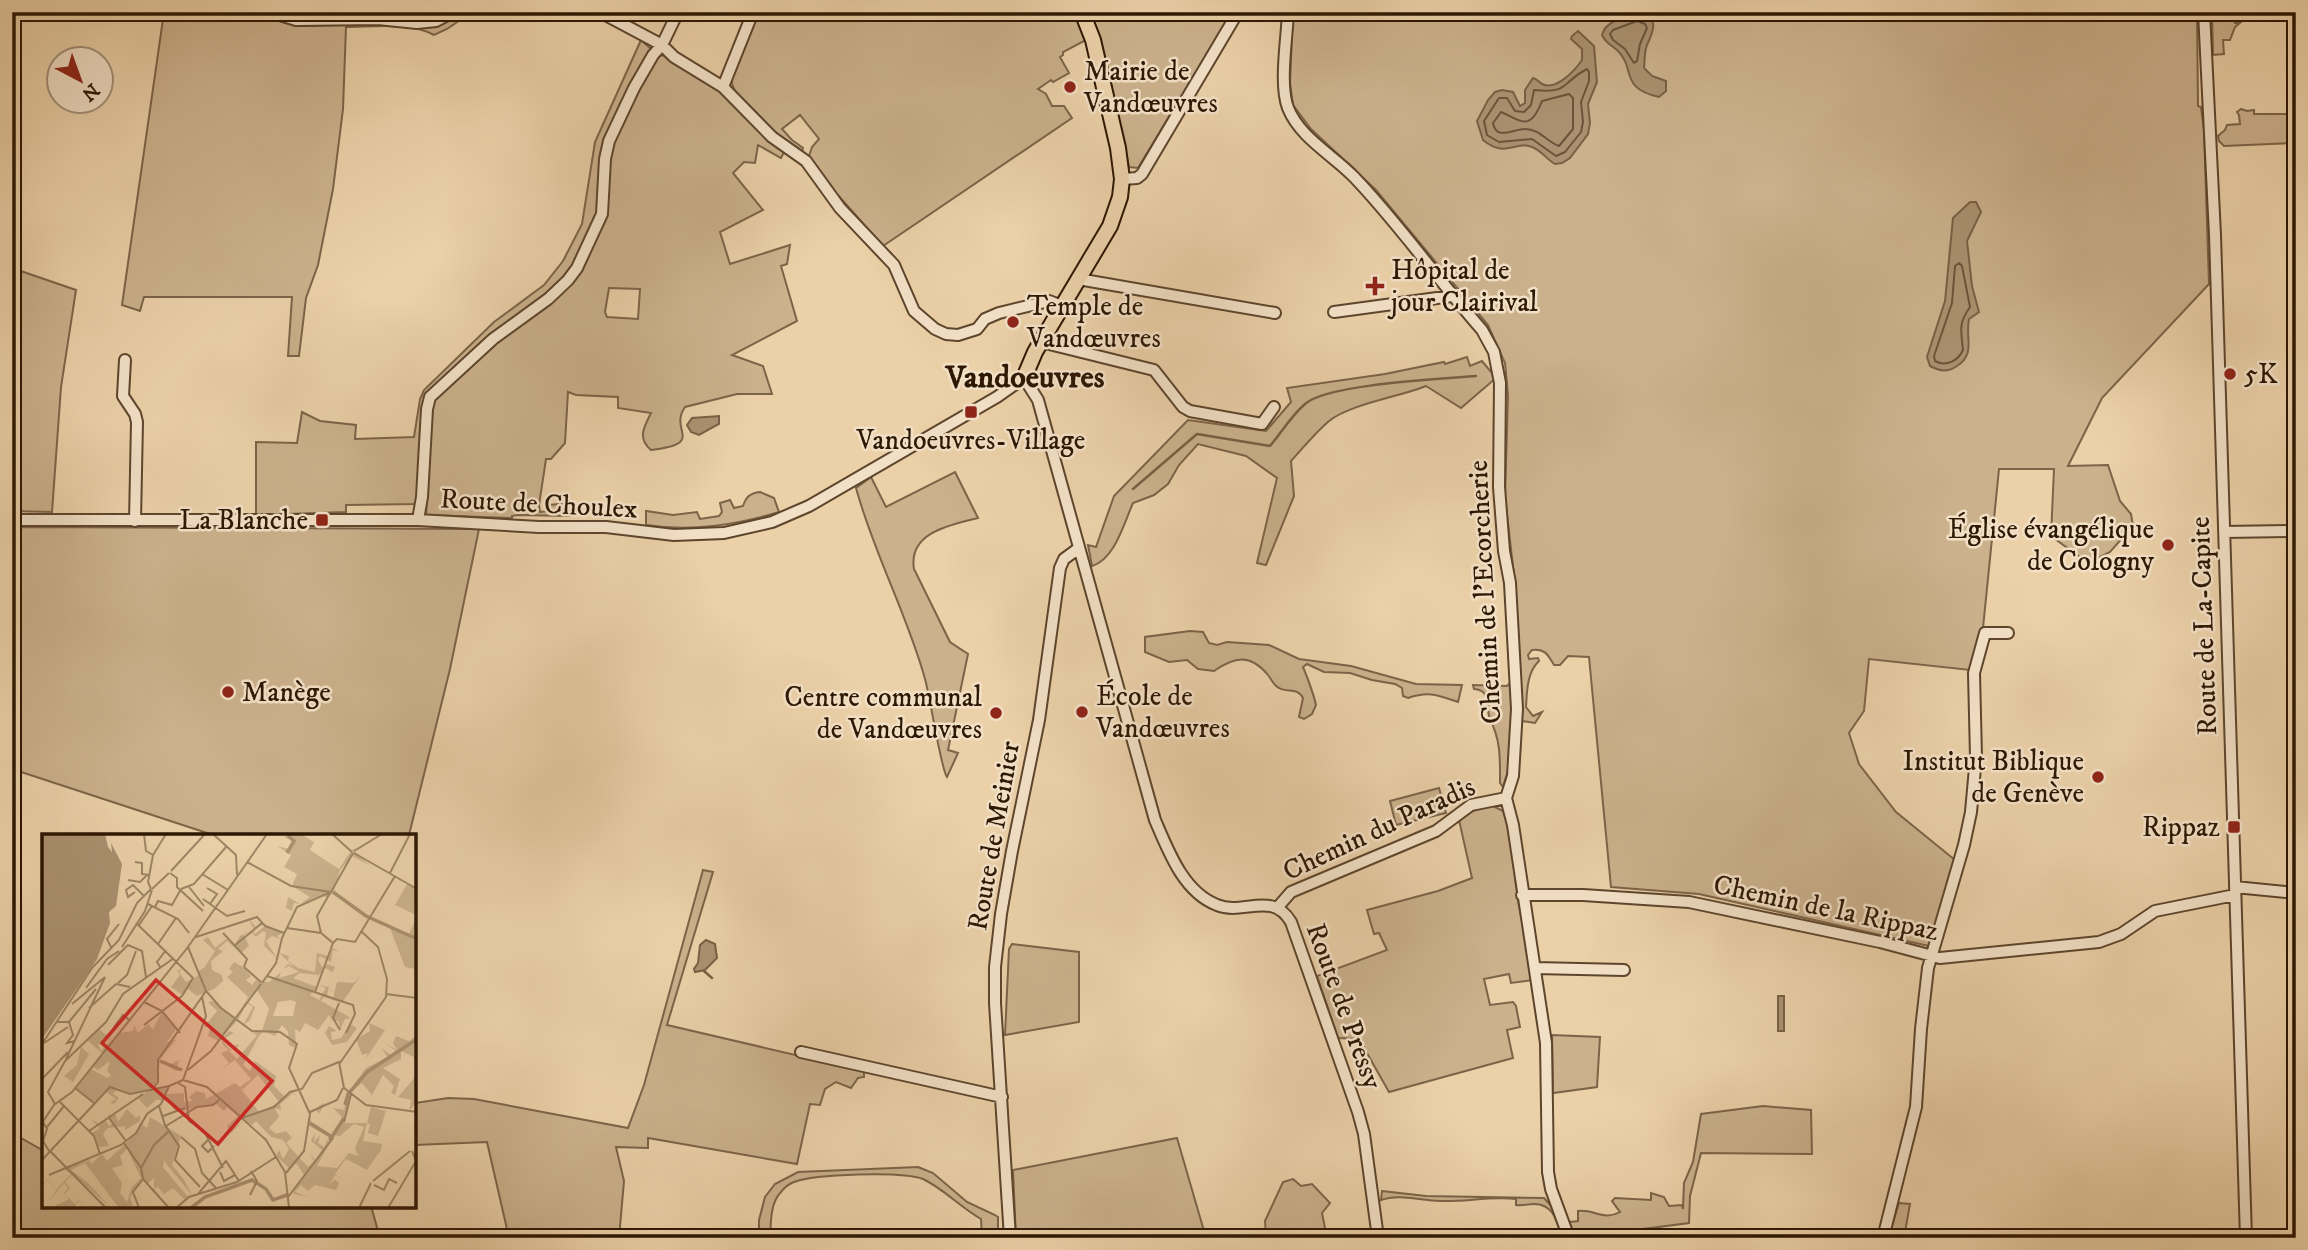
<svg xmlns="http://www.w3.org/2000/svg" width="2308" height="1250" viewBox="0 0 2308 1250" font-family="'IM FELL DW Pica',serif">
<rect width="100%" height="100%" fill="#ebd0a8"/>
<filter id="stains"><feTurbulence type="fractalNoise" baseFrequency=".00286" numOctaves="4"/><feColorMatrix values="0 0 0 0 .2 0 0 0 0 .09 0 0 0 0 .02 0 0 0 .5 -.17"/></filter>
<radialGradient id="worn" r=".72"><stop offset=".6" stop-color="#630" stop-opacity="0"/><stop offset="1" stop-color="#630" stop-opacity=".3"/></radialGradient>
<path fill="#cbb18c" stroke="#7c6448" stroke-width="2" fill-rule="evenodd" d="M164 12H252L299 26 374 24 426 28 438 26 459 12H472L447 29 434 35C410 22 373 27 346 27L343 109 333 189 318 265 306 298 299 356H288L292 297H144L140 311 122 305Z
M759 12H1075L1086 40 1063 52V55L1060 57 1069 73 1053 82 1051 80 1038 89 1046 94 1052 106H1064L1072 118 883 246 837 194 809 156 812 147 819 139 800 115 782 129 792 140 803 148 802 152C781 137 736 106 731 80L750 29Z
M1091 12H1232L1138 168 1129 167 1105 61Z
M1293 12H2197L2198 106 2201 107 2204 130 2209 284 2102 398 2068 466 2108 465 2120 501 2131 514 2133 526 2110 552 2088 563 2051 536 2054 469H1999L1983 628 1970 670 1869 659 1864 711 1849 733 1859 764 1896 812 1955 860 1929 946 1699 894 1611 887 1589 657 1568 656 1560 665H1554C1548 655 1545 648 1532 650L1528 655 1529 659 1538 658 1539 661C1527 672 1527 691 1526 707L1533 716 1542 712 1535 723 1522 721 1515 584 1505 497 1508 395 1505 363 1488 325 1376 190 1311 129 1293 105 1290 83Z
M2212 12H2235V23H2238L2237 15H2241V22L2235 27 2230 40H2223L2224 54 2213 55Z
M641 40 651 49 611 129 598 213 573 269 550 293 507 322 481 343 426 394 422 407 417 504 346 505V512L256 515V442L297 443 302 412 320 421 356 425 355 439 414 437 420 399 424 390 494 322 544 285 563 261 582 224 595 142Z
M662 55 717 89 784 152 781 158 758 145 755 163 744 162 733 173 763 210 720 232 730 264 790 245 787 264 781 266 797 321 732 355 763 366 772 394H737L685 407C668 431 707 443 651 450 637 438 644 427 651 413L618 408V397L576 395 568 392 565 443 551 459H546L539 505 540 512 550 511 549 505 570 503V516L518 515 512 516V518L426 515 433 398 499 338 501 339 559 295 607 212V155L618 125 657 57ZM609 288 640 289 638 319 607 317 605 312Z
M2241 109 2247 111 2254 110V114H2292V121H2296V143L2224 146 2219 141 2218 136 2225 130 2227 125 2240 124 2239 115 2237 112Z
M12 268 76 290 61 387 52 512 12 511 21 332H12Z
M1467 357 1470 366 1482 361 1496 378 1461 408 1426 386C1399 397 1350 404 1329 421 1315 433 1303 448 1291 461L1294 496 1266 565 1257 563 1277 478 1246 456 1198 444 1179 465 1168 484 1154 495 1133 503C1124 523 1115 559 1092 566L1088 545 1096 547 1114 496 1188 420 1266 431 1291 402 1287 388 1385 374 1444 362 1445 364Z
M955 472 978 518C951 525 908 532 914 569L950 642 968 654 948 750 958 753 947 777C941 770 930 696 925 679 907 614 874 554 856 488L871 477 886 507Z
M760 492 774 498 779 512C735 525 692 532 646 525V511L673 515 697 512 700 519 719 516 722 512 720 503 730 500 734 508 743 506C746 497 750 493 760 492Z
M17 527 479 529 450 669 409 835H213L12 769V528Z
M1190 631 1203 632 1209 643 1217 645 1227 642 1269 645 1299 659 1351 666 1416 684 1462 685 1458 702C1437 695 1429 691 1408 698L1403 696 1402 688 1395 684 1372 680 1350 673 1324 672 1307 664 1303 667C1308 679 1313 692 1316 705L1312 714 1304 719 1299 717 1303 698C1297 687 1288 693 1279 688 1273 685 1272 680 1268 675 1250 653 1234 657 1214 671L1198 669 1187 660 1169 662 1145 652V637Z
M1512 681 1510 764 1503 787 1500 783C1500 759 1501 741 1490 719 1485 707 1492 690 1474 689L1473 685 1507 686Z
M1439 788 1446 813 1396 825 1390 801Z
M1491 805 1503 811 1509 829 1518 901 1532 970 1533 980 1511 983 1509 974 1484 979 1490 1005 1513 1002 1516 1006 1520 1027 1507 1030 1513 1058 1389 1092 1359 1039 1338 1038 1317 976 1387 950 1379 933 1374 934 1367 910 1438 891 1472 878 1459 820 1470 812Z
M703 870 713 872 667 1025 864 1071V1077L858 1078 851 1088 836 1082 825 1089 820 1105 810 1104 797 1164 648 1138V1148L616 1147 624 1181 619 1238H509L487 1142 415 1145V1103L448 1098 474 1099 628 1128 644 1085Z
M1012 944 1079 952V1022L1005 1035 1009 949Z
M1552 1035 1600 1037 1597 1087 1553 1093Z
M1763 1106 1811 1110 1812 1154 1701 1153 1690 1196 1689 1223 1574 1238 1569 1222 1578 1221V1211C1594 1209 1604 1221 1620 1212L1612 1201 1615 1198 1651 1200V1193L1664 1197 1669 1206 1682 1205 1683 1209 1684 1183 1693 1162 1701 1114Z
M12 1133 44 1151V1206H371L380 1238H12Z
M1177 1138 1206 1238H1016L1013 1170Z
M918 1167 933 1173 967 1202 995 1215 998 1217V1238H982L981 1219C960 1207 944 1189 923 1179 902 1171 815 1174 794 1182 789 1184 784 1188 781 1192 770 1203 771 1223 770 1238H759V1220L765 1197 775 1184 798 1172Z
M1293 1179 1301 1186 1312 1184 1330 1203 1322 1213 1327 1238H1266L1265 1221 1283 1182Z
M1382 1191 1426 1196 1544 1198 1554 1209 1565 1238H1562C1557 1222 1554 1204 1534 1204 1528 1204 1523 1206 1516 1205V1199C1491 1196 1465 1202 1440 1201 1420 1201 1400 1193 1381 1200Z
M1899 1203 1910 1204 1904 1238 1889 1235Z"/>
<path fill="#ab9170" stroke="#796044" stroke-width="2" d="M1633 15C1660 15 1655 28 1647 45 1644 52 1645 60 1644 68L1652 76 1666 81V91L1659 97C1619 88 1636 69 1618 51 1612 45 1606 44 1602 35 1605 22 1621 18 1633 15Z
M1578 31 1594 46 1597 82 1588 104 1590 123 1588 134 1570 158 1562 163 1555 164C1546 159 1541 150 1532 147 1515 140 1506 159 1483 140L1477 121 1488 100 1495 92 1502 90 1513 92 1520 106 1525 103V90L1533 78C1537 79 1539 82 1542 84 1557 91 1575 70 1582 60V49L1571 39 1572 36Z
M1970 202H1976L1981 212 1967 241 1972 286 1979 312 1969 319C1965 338 1976 354 1957 366 1947 373 1940 371 1930 366L1927 357 1945 301 1953 218Z
M719 416V424L699 435 691 432 687 425 692 418Z
M706 940 715 944 717 958 705 970 695 972 694 969 698 963 700 945Z
M1778 996H1784V1031H1778Z"/>
<g fill="none" stroke-linecap="round" stroke-linejoin="round">
<path stroke="#6c543a" stroke-width="2" d="M1637 21 1645 24 1647 28 1640 44 1637 61 1634 63 1625 49 1613 40 1610 34 1613 30Z
M1587 69 1589 72V81L1581 102 1583 122 1581 132 1565 152 1556 156 1532 139 1499 142 1487 135 1484 121 1499 98H1507L1515 111 1524 112 1531 105 1534 90C1570 94 1561 82 1587 69Z
M1569 94 1573 98V129L1559 146C1547 142 1540 129 1525 129 1513 129 1496 141 1493 123L1501 112C1522 121 1530 132 1542 101Z
M1959 263 1962 266 1970 307C1958 324 1961 330 1963 350 1958 361 1946 367 1935 361L1934 356 1952 303 1955 266Z"/>
<path stroke="#796044" stroke-width="2.5" d="M1133 489 1197 434 1270 446C1281 433 1291 416 1305 404 1327 384 1442 379 1476 376
M704 971 712 978"/>
<g stroke="#5d452c" stroke-width="14">
<path id="minor" d="M270 12 296 20 378 19 417 23 436 21 453 12
M600 12 662 45 674 57 723 87 772 137 806 161 840 208 894 265 914 311 935 329 946 334 958 335 977 329 985 319 999 313 1049 301 1062 306
M1288 12C1287 39 1279 84 1288 108 1300 138 1333 155 1354 177 1400 225 1438 280 1482 330L1494 352 1500 383 1499 487 1504 551 1510 583 1517 709 1513 776 1506 798 1513 825 1546 1043 1548 1172 1551 1189 1569 1238
M2204 12 2215 235 2246 1238
M723 87 753 12
M1122 179 1137 178 1142 174 1238 12
M1078 279 1275 313
M1334 312 1452 296
M1041 342 1154 370 1183 407 1190 411 1262 424 1274 407
M125 360 123 396 135 414 137 422 135 521
M12 520H418L539 527H606L674 535 724 533 772 522 809 506 997 397 1024 378 1038 400 1155 820C1168 850 1183 892 1217 905 1243 916 1272 890 1291 922L1358 1112 1364 1134 1378 1238
M418 520 422 497 427 409 430 397 493 339 548 299 568 280 577 268 602 214 605 159 609 141 634 88 653 55 662 45 678 12
M2224 532 2296 531
M2235 887 2296 893
M1522 895H1583L1689 902 1880 942 1940 958 2099 942 2121 934 2155 911 2235 895
M1277 908 1291 892 1436 831 1471 805 1506 798
M1535 968 1624 970
M801 1052 1002 1097
M1010 1238 995 1003V967L1001 914 1012 851 1039 720 1060 568 1064 559 1079 548
M1883 1238 1916 1107 1921 1029 1928 968 1964 845 1971 812 1976 757 1974 673 1985 633H2008"/>
</g>
<g stroke="#2e1703" stroke-width="18">
<path id="major" d="M1024 378 1035 352 1110 226 1120 197 1122 179 1118 148 1093 40 1082 12"/>
</g>
<use href="#minor" stroke="#f2e0c6" stroke-width="10"/>
<use href="#major" stroke="#ebd0a8" stroke-width="14"/>
</g>
<g fill="#8f2418" stroke="#f2e0c6" stroke-width="2.5">
<circle cx="1070" cy="87" r="7"/>
<path d="M1371.5 275.5h7v7h7v7h-7v7h-7v-7h-7v-7h7z"/>
<circle cx="1013" cy="322" r="7"/>
<circle cx="2230" cy="374" r="7"/>
<rect x="964" y="405" width="14" height="14" rx="3.5"/>
<rect x="315" y="513" width="14" height="14" rx="3.5"/>
<circle cx="2168" cy="545" r="7"/>
<circle cx="228" cy="692" r="7"/>
<circle cx="1082" cy="712" r="7"/>
<circle cx="996" cy="713" r="7"/>
<circle cx="2098" cy="777" r="7"/>
<rect x="2227" y="820" width="14" height="14" rx="3.5"/>
</g>
<g text-anchor="middle" dominant-baseline="central" stroke-width="5" stroke-linejoin="round" paint-order="stroke">
<g font-size="28" fill="#2e1703" stroke="#f2e0c6" text-anchor="start">
<text x="1084" y="71">Mairie de<tspan x="1084" dy="32">Vandœuvres</tspan></text>
<text x="1391" y="270">Hôpital de<tspan x="1391" dy="32">jour Clairival</tspan></text>
<text x="1027" y="306">Temple de<tspan x="1027" dy="32">Vandœuvres</tspan></text>
<text x="2244" y="374">5K</text>
<text x="971" y="440" text-anchor="middle">Vandoeuvres-Village</text>
<text x="308" y="520" text-anchor="end">La Blanche</text>
<text x="2154" y="529" text-anchor="end">Église évangélique<tspan x="2154" dy="32">de Cologny</tspan></text>
<text x="242" y="692">Manège</text>
<text x="1096" y="696">École de<tspan x="1096" dy="32">Vandœuvres</tspan></text>
<text x="982" y="697" text-anchor="end">Centre communal<tspan x="982" dy="32">de Vandœuvres</tspan></text>
<text x="2084" y="761" text-anchor="end">Institut Biblique<tspan x="2084" dy="32">de Genève</tspan></text>
<text x="2220" y="827" text-anchor="end">Rippaz</text>
</g>
<g font-size="28" fill="#2e1703" stroke="#f2e0c6">
<text transform="translate(539 504) rotate(3)">Route de Choulex</text>
<text transform="translate(1485 592) rotate(-93)">Chemin de l'Ecorcherie</text>
<text transform="translate(2204 626) rotate(-92)">Route de La-Capite</text>
<text transform="translate(1379 829) rotate(-25)">Chemin du Paradis</text>
<text transform="translate(994 836) rotate(-80)">Route de Meinier</text>
<text transform="translate(1826 908) rotate(12)">Chemin de la Rippaz</text>
<text transform="translate(1344 1006) rotate(70)">Route de Pressy</text>
</g>
<g font-size="32" font-weight="bold" fill="#2e1703" stroke="#f2e0c6">
<text x="1025" y="378">Vandoeuvres</text>
</g>
</g>
<g transform="translate(42 834)">
<rect width="374" height="374" fill="#ebd0a8"/>
<path d="M245 0H259L272 8 268 16 297 35 309 17 320 10 311 16 327 31 310 22 298 36 292 57 325 81 367 100 374 85V135L363 133 348 94 323 82 291 59 285 64 282 62 258 70 252 69 250 77 244 74 246 63 258 70 268 63 250 52 255 40 242 33 249 21 235 12 247 15 251 6 243 4ZM365 50 374 55V81L353 71ZM206 84 214 93 210 96 213 100 223 92 221 89 240 99 235 102 239 105 230 102 224 107 235 124 222 112 224 99 221 97 214 103 208 97 202 101 207 112 199 119 185 107 176 115 181 117 169 127 170 136 180 141 181 147 172 155 155 162 146 155 141 161 129 153 138 141 135 137 141 134 147 141 141 134 137 138 144 148 157 141 152 121 156 137 162 134 173 117 161 106 166 103 173 114 184 105 192 112 198 102 212 95ZM291 114 297 118 291 116 289 128 278 122 276 126 281 134 285 130 293 133 291 138 283 134 277 141 258 139 251 144 275 153 268 161 277 166 284 154 276 151 287 153 285 161 291 164 295 148 312 149 320 139 300 169 282 163 279 167 309 184 303 185 298 196 297 188 291 185 287 192 295 197 289 198 290 206 299 204 308 190 315 194 305 208 290 211 283 199 290 186 287 181 276 196 263 189 258 198 253 195 254 214 247 211 246 198 240 191 233 202 222 197 217 202 201 231 208 237 213 227 234 242 232 252 243 263 251 258 256 264 251 259 238 270 239 276 233 274 237 283 227 294 234 300 244 297 250 304 244 309 266 333 272 327 267 319 273 326 280 316 269 307 273 299 272 308 278 301 276 309 282 313 287 303 267 292 268 281 278 271 283 269 277 280 274 276 268 281 269 289 289 301 301 284 291 274 302 276 305 260 324 234 346 223 339 214 349 221 354 217 343 209 355 216 351 209 354 202 367 207 374 202V224L359 217V225L341 234 358 245 353 261 349 259 352 252 341 241 330 261 320 249 309 258 302 289H325L329 273 344 277 336 302 326 299 328 290 325 289 321 307 340 310 339 316 325 336 304 325 293 340 299 344 300 345 293 341 287 351 293 345 297 349 294 356 273 351 266 357 259 351 253 358 266 363 252 360 251 359 262 341 254 329 248 335 234 322 237 316 241 325 247 315 241 306 229 303 214 287 210 291 198 284 188 296 201 287 189 299 185 292 196 282 185 273 182 277 174 270 134 278 125 266H114L105 274 95 263 105 258 87 259 76 254 71 260 77 264 72 270 68 268 74 265 64 258 72 252 52 268 34 254 48 235 66 244 69 241 65 237 68 227 56 236 50 232 60 219 46 207 57 195 70 206 63 203 56 211 59 217 77 199 91 197 92 191 96 199 106 190 111 195 120 178 134 195 125 208 135 205 117 226 127 231 137 226 135 235H144L134 237 118 228 115 248 108 256 126 252 125 260 142 259V268L150 267 147 263 154 257 163 259 164 265 193 249 198 253 209 245 193 226 178 236 187 229 179 219 187 216 181 211 179 205 187 197 192 199 180 206 188 216 195 210 197 212 187 217 195 225 215 201 210 199 220 197 227 175 215 156 204 167 213 173 208 186 201 191 211 173 205 169 196 186 176 207 166 202 169 192 162 193 175 177 166 168 171 167 194 184 206 163 185 143 191 138 187 135 192 128 201 133 209 142 204 146 210 151 214 146 227 148 239 138 237 144 257 138 247 132 241 135 246 130 252 133 237 119 247 122 246 127 256 134 273 138 275 119 286 122ZM249 166 254 168 251 182H231L236 168ZM216 241 237 268 218 279 200 256ZM312 290 322 293 313 314 316 322 307 319 295 334 275 332 292 301 298 302ZM327 189 343 196 323 226 326 219 320 221 314 205 328 197ZM39 213 47 220 31 248 22 242 35 231ZM374 242V269L367 278 369 266 356 263ZM85 275 94 284 98 281V287L83 296V292L66 294 61 300 67 312 57 313 50 299 58 294 48 284 57 290 63 286 67 292 71 289 66 281H74L76 288ZM108 283 139 302 130 331 142 346 150 361 122 327 121 333 146 363 142 365 131 354 122 360 115 352 112 357V344L105 350 100 344 88 364 91 372 77 374 43 329 29 336 46 349 69 374 31 340 23 348 28 354 23 360 33 370 37 366 45 374 37 367 31 374H9L27 365 22 359 26 354 22 349 6 368 15 355 5 346 0 353 5 345 15 355 29 340 20 334 48 326 49 330 60 320 65 327 94 300 98 289 105 294ZM85 315 99 344 90 353 85 368 78 359 80 349 70 334 81 331 78 322Z" fill="#cbb18c" fill-rule="evenodd"/>
<path d="M0 0H63L66 13 70 18 69 9 80 30 74 72 67 78 68 89 55 125 0 205Z" fill="#ab9170"/>
<path fill="none" stroke="#ab9170" stroke-width="3.5" d="M245 19 252 7 246 2M0 55 54 96M291 58 324 82 375 105M0 119 25 105 53 96M118 227 140 236M303 271 306 260 325 238 375 205M268 289 290 303M288 306 302 284M149 374 163 363 210 346 224 355 231 366 245 361"/>
<path fill="none" stroke="#9f8666" stroke-width="2" d="M102 0 104 17 111 21M171 0 194 21 195 41M290 0 310 18M312 17 340 0M312 19 375 55M93 28 100 29V40L107 41M205 28 249 52 289 58M129 37 163 0M128 39 135 44V53L161 77M348 39 368 0M160 40 186 56M86 46 98 48 105 41M147 53 162 72M165 54 175 60 168 70M109 55 106 48 111 21 124 0M110 55 127 39M139 55 152 50 184 13M93 58 86 63 84 56 91 51 102 62M161 65 185 82 203 77M106 70 136 85 147 99M113 73 116 67 130 71 139 55M94 89 151 144M97 91 110 72M245 94 279 99 291 109M181 99 205 125 202 133M279 99 275 82 288 59M154 103 215 83 223 92 242 99M291 109 295 105 313 108 353 42M116 110 134 84M192 112 220 89M69 113 65 105 77 90M80 113 103 77 110 56M146 113 164 157 179 174 210 197 238 198 255 210 247 234 268 280 262 317 244 339M66 131 86 111 100 117 104 143M202 133 219 148M119 134 115 128 124 116M225 142 311 171 313 180 304 199M76 149 85 141 94 117M220 149 234 129 240 104 255 73 289 58 311 19M44 154 65 125 77 117M273 158 291 109M344 160 375 164M102 168 120 177 138 199M297 169 291 184 298 196M47 174 74 150 88 153M15 188H27L31 201 25 209 33 207M27 188 54 155M102 191 140 162 151 144M72 193 81 181 87 186M2 209 26 193M0 210 50 134 77 106 95 69 109 55M24 225 63 143 30 170M298 229 344 163 345 145 336 113 320 98M146 236 169 217 219 150M0 245 26 218M136 249 143 253 147 287 162 297 181 334M33 254 52 269M109 257 116 248V226L164 157M18 268 52 302 58 320M13 270 6 258 23 227 64 188 81 160 132 124M117 272 123 291 137 312 133 326 158 353M268 278 295 266 301 254M121 282 143 274M67 284 84 307M200 284 232 273 248 258 260 255 270 239 297 228 302 254 324 271 375 278M1 288 5 295 1 307 7 317M302 288 309 260M0 289 12 271 30 258 146 113 225 0M124 292 155 273 171 271 177 266M5 293 22 272M47 297 101 260M139 303 153 315 160 339 174 354M167 305 160 312 166 318 172 312M82 309 99 334 101 345 127 374M8 317 64 374M234 323 243 338 247 374M0 326 68 253 88 260 127 252M99 334 112 311 127 297M178 338 182 347 193 341M7 341 79 311 94 299 105 280 119 270 127 252 141 246M331 347 368 317M332 351 342 356 347 345 355 349M156 360 184 327 197 347M208 361 215 347 209 337M246 363 291 304M97 374 91 358 101 345M134 374 147 363 195 348 234 323 224 306 165 253 141 246 164 182 160 163M317 374 329 349M346 374 374 327 370 317"/>
<path fill="#d62828" fill-opacity="0.15" stroke="#d62828" stroke-width="3.5" d="M114 146 230 247 176 310 60 209Z"/>
<rect width="374" height="374" fill="none" stroke="#2e1703" stroke-width="3.5"/>
</g>
<rect width="2308" height="1250" fill="none" stroke="#ebd0a8" stroke-width="42"/>
<rect x="14" y="14" width="2280" height="1222" fill="none" stroke="#2e1703" stroke-width="3.5"/>
<rect x="21" y="21" width="2266" height="1208" fill="none" stroke="#2e1703" stroke-width="2"/>
<g transform="translate(80 80) rotate(139)"><circle r="33" fill="#f2e0c6" stroke="#a49078" stroke-width="2"/>
<path d="M0-5L12 26L0 18L-12 26Z" fill="#8f2418"/>
<text y="-10" font-size="19" font-weight="bold" text-anchor="middle" fill="#2e1703">N</text>
</g>
<rect width="100%" height="100%" filter="url(#stains)"/>
<rect width="100%" height="100%" fill="url(#worn)"/>
</svg>
